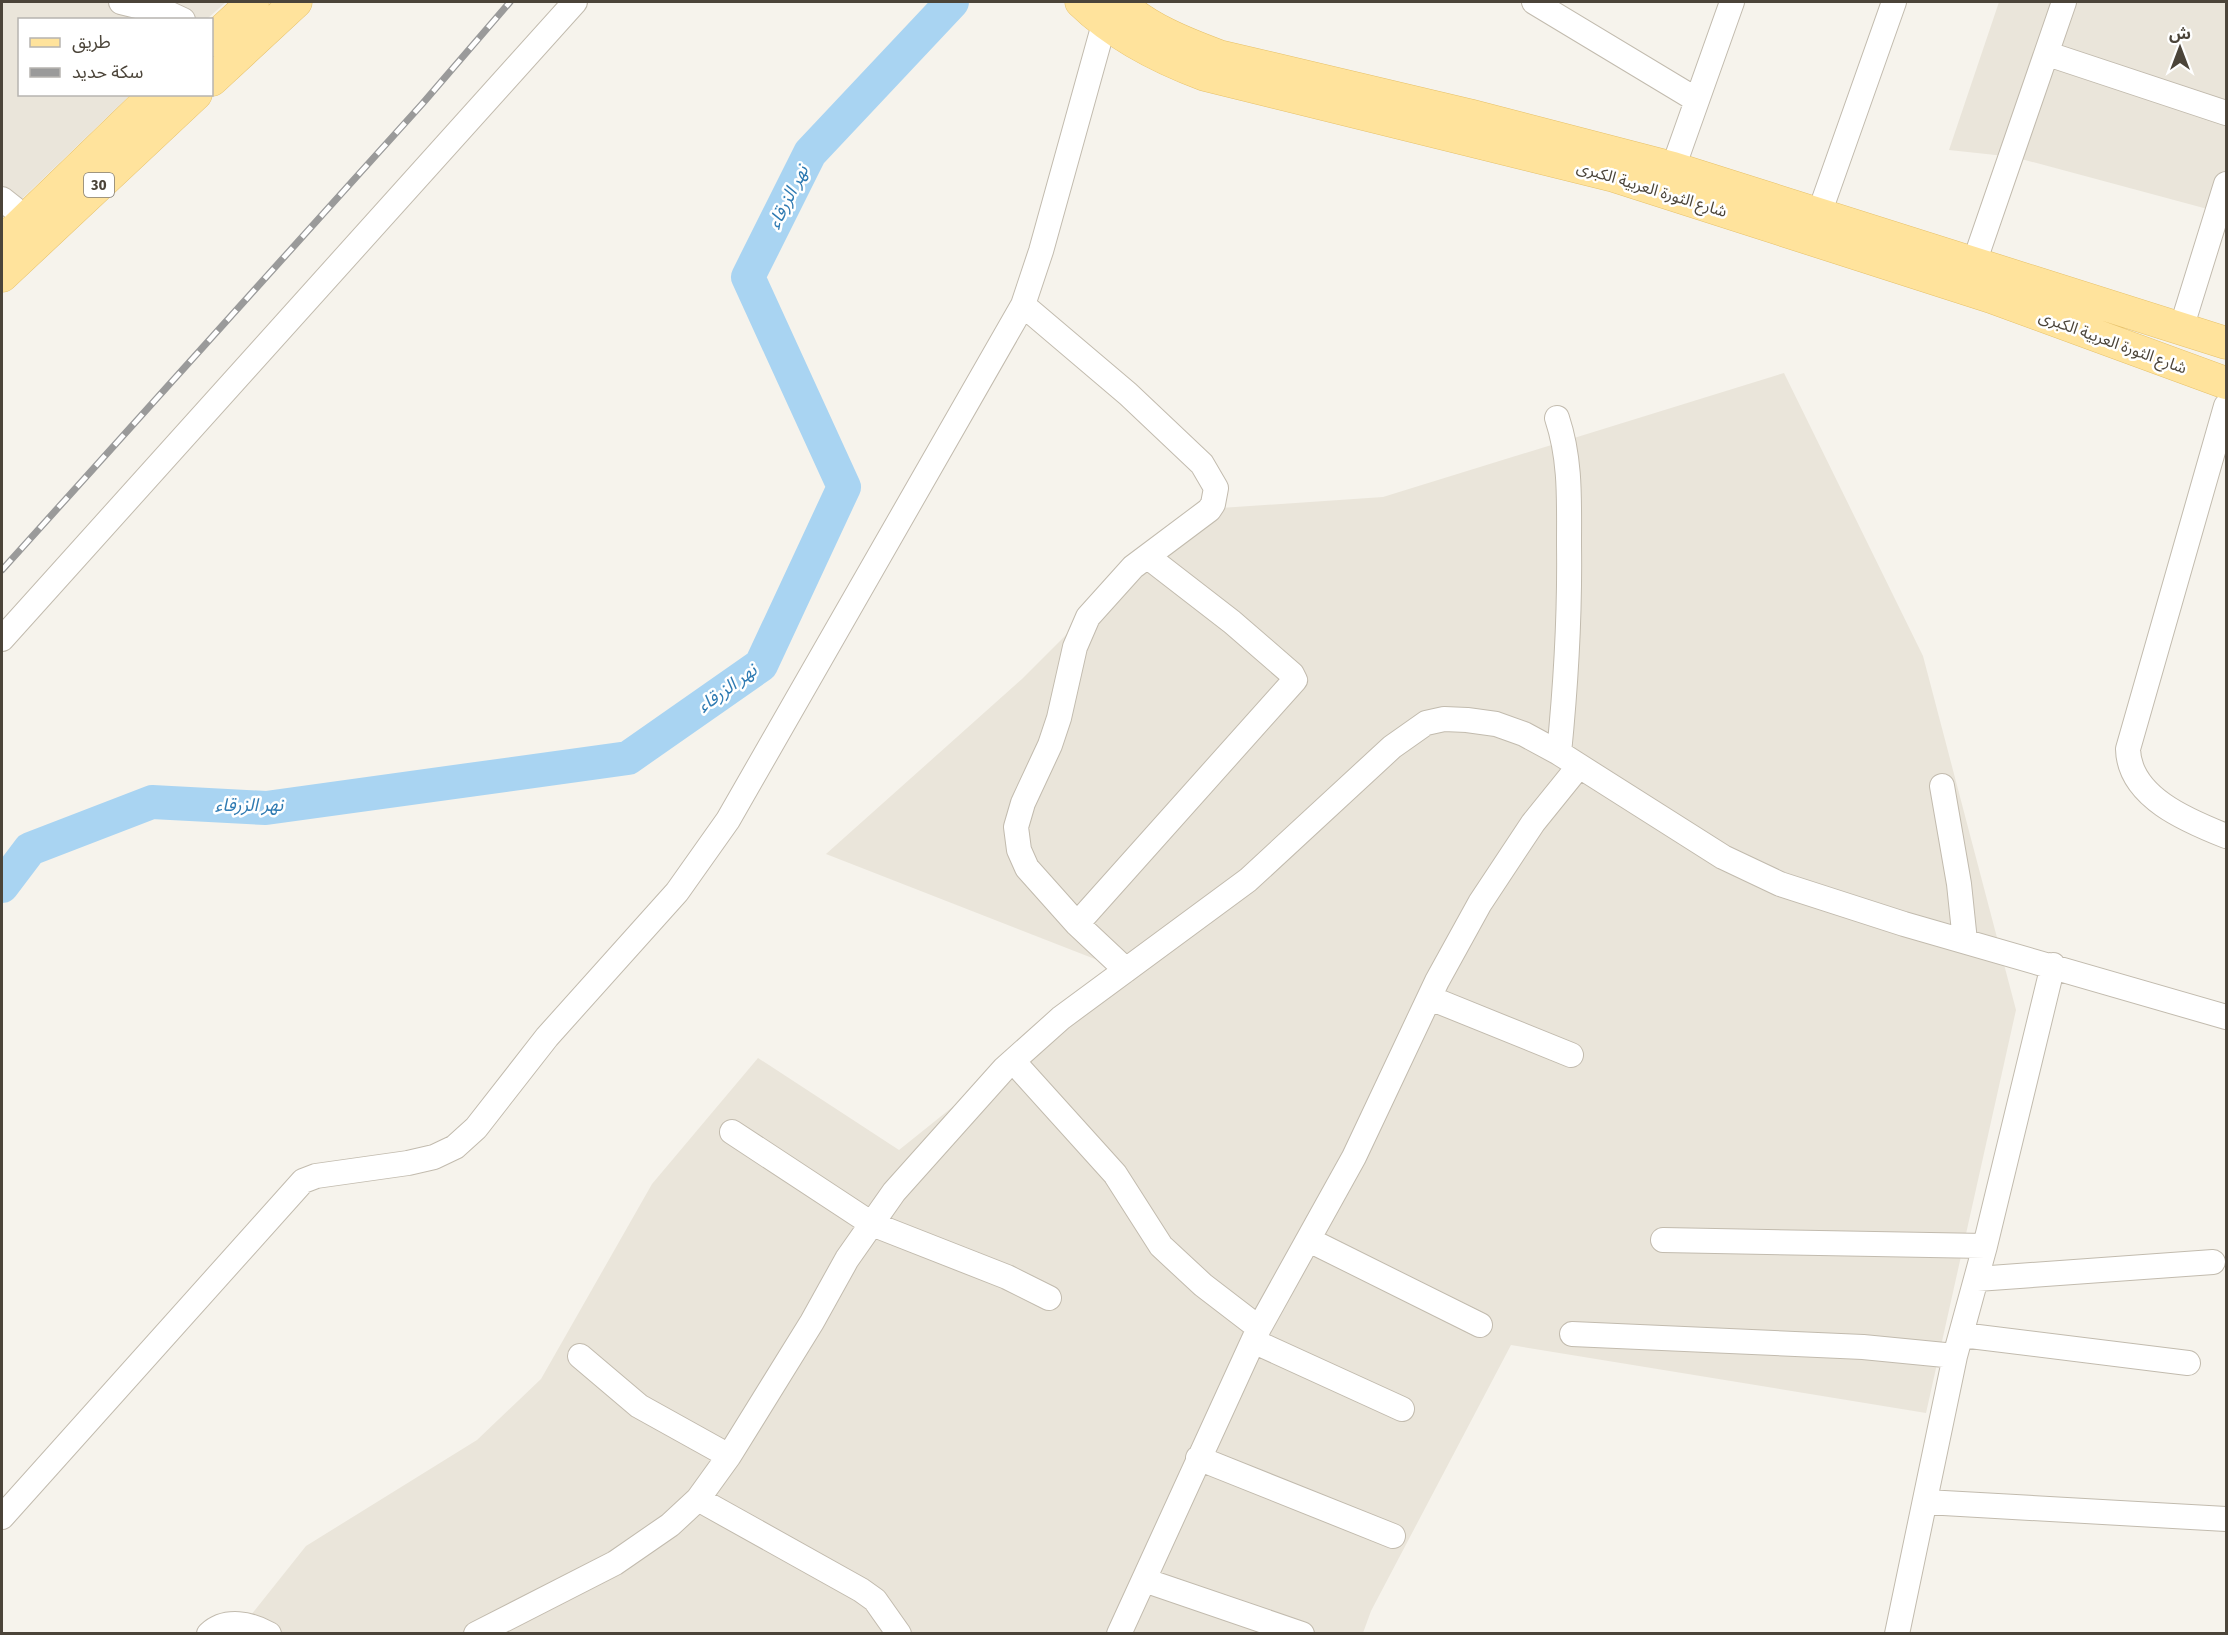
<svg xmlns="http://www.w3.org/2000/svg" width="2228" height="1635" viewBox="0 0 2228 1635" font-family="'Fira Sans Condensed','Noto Sans Arabic',sans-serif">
<rect width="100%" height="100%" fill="#f6f3ec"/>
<path fill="#eae5da" d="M2 2H226L207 19 20 20V94L130 95 2 218Z
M1999 2H2226V214L2014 157 1949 150Z
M1784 373 1923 656 2016 1010 1926 1413 1511 1345 1371 1611 1363 1633 236 1634 306 1546 477 1440 541 1379 652 1184 758 1058 899 1150 1123 970 826 854 1022 679 1191 510 1383 497Z"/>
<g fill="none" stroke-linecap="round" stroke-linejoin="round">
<path stroke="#a9d4f2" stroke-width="34" d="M2 886 30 849 152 802 266 808 628 758 761 665 844 487 748 277 810 153 952 2"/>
<g stroke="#c2bbae" stroke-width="26">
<path id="minor" d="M121 2 170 14 183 20
M1534 2 1695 99
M1104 24 1041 251 1023 305 1128 394 1202 464 1216 488 1213 504 1209 510 1133 567 1088 617 1075 647 1059 718 1050 745 1023 803 1016 827 1019 850 1027 868 1077 924 1126 970
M2048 54 2226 113
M1673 168 1732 2
M2 199 26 218
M1819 214 1894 2
M1974 263 2064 2
M2181 329 2226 184
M2226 406 2128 749C2129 797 2188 821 2226 836
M1557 418C1571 460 1569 501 1569 545 1570 615 1566 683 1559 753
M2 639 575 2
M1942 786 1959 884 1965 941
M1077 924 1295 680 1292 674 1232 622 1148 557
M1430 998 1571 1055
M1013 1061 1115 1174 1161 1246 1203 1285 1259 1328
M732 1132 872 1224 1007 1277 1049 1298
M1309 1240 1480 1325
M1663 1240 1985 1246
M1977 1279 2213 1262
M1572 1334 1863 1347 1955 1356
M1962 1335 2188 1363
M1253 1341 1402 1409
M580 1356 639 1406 729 1456
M1198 1458 1393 1536
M698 1499 861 1590 875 1600 899 1634
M1926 1502 2226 1519
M2 1517 303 1181 316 1176 408 1163 434 1157 455 1147 476 1128 547 1037 677 892 728 820 1023 305
M1144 1580 1302 1634
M209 1634C226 1618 251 1624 269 1634
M476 1634 615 1563 670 1525 698 1499 729 1456 812 1322 847 1259 894 1192 1004 1069 1061 1018 1248 880 1392 747 1426 723 1444 719 1467 720 1496 724 1524 734 1559 753 1723 857 1780 884 1904 924 2226 1017
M1119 1634 1259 1328 1354 1157 1437 981 1480 903 1533 823 1579 766
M1897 1634 1955 1356 1985 1246 2053 965"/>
</g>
<g stroke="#e6c16a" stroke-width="33">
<path id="major" d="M1081 2C1116 36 1159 58 1205 75L1614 176 1991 297 2226 383
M1119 2C1146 28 1184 43 1219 56L1469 115 1673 168 2226 343
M212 40 253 2
M212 80 296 2
M2 242 155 94
M2 276 196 94"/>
</g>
<use href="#minor" stroke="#fff" stroke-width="24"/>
<use href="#major" stroke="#ffe39c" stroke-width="32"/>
<g stroke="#9a9a9a" stroke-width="7">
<path id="rail" d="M2 570 423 103 510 2"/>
</g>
<use href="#rail" stroke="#fff" stroke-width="4.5" stroke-dasharray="14" stroke-linecap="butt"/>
</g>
<g text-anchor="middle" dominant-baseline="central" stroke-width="5" stroke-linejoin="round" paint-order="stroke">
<rect fill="#fff" stroke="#817c74" stroke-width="1.5" x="84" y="173" width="30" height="24" rx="4.5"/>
<g font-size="15" font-weight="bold" fill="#4b4439">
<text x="99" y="185">30</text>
</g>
<g font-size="16" fill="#4b4439" stroke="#fff">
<text transform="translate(1652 189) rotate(17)">شارع الثورة العربية الكبرى</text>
<text transform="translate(2113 342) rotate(20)">شارع الثورة العربية الكبرى</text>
</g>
<g font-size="18" font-style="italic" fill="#2e7ab2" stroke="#fff">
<text transform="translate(788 197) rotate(-63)">نهر الزرقاء</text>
<text transform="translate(727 688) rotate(-36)">نهر الزرقاء</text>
<text x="249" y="805">نهر الزرقاء</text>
</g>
</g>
<rect width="2228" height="1635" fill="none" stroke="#4b4439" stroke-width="6"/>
<rect x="18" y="18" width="195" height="78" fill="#ffffff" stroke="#b7b4b0" stroke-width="1.5"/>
<rect x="30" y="38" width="30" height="9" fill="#ffe39c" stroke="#b7b4b0" stroke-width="1.5"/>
<text x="72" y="48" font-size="18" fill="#4b4439">طريق</text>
<rect x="30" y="68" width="30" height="9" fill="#9a9a9a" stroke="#b7b4b0" stroke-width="1.5"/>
<text x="72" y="78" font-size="18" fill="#4b4439">سكة حديد</text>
<g transform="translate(2180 48)" stroke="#ffffff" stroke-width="4.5" paint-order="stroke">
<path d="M0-4.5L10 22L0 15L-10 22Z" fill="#4b4439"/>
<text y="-9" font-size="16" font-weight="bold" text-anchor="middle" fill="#4b4439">ش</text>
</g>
</svg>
